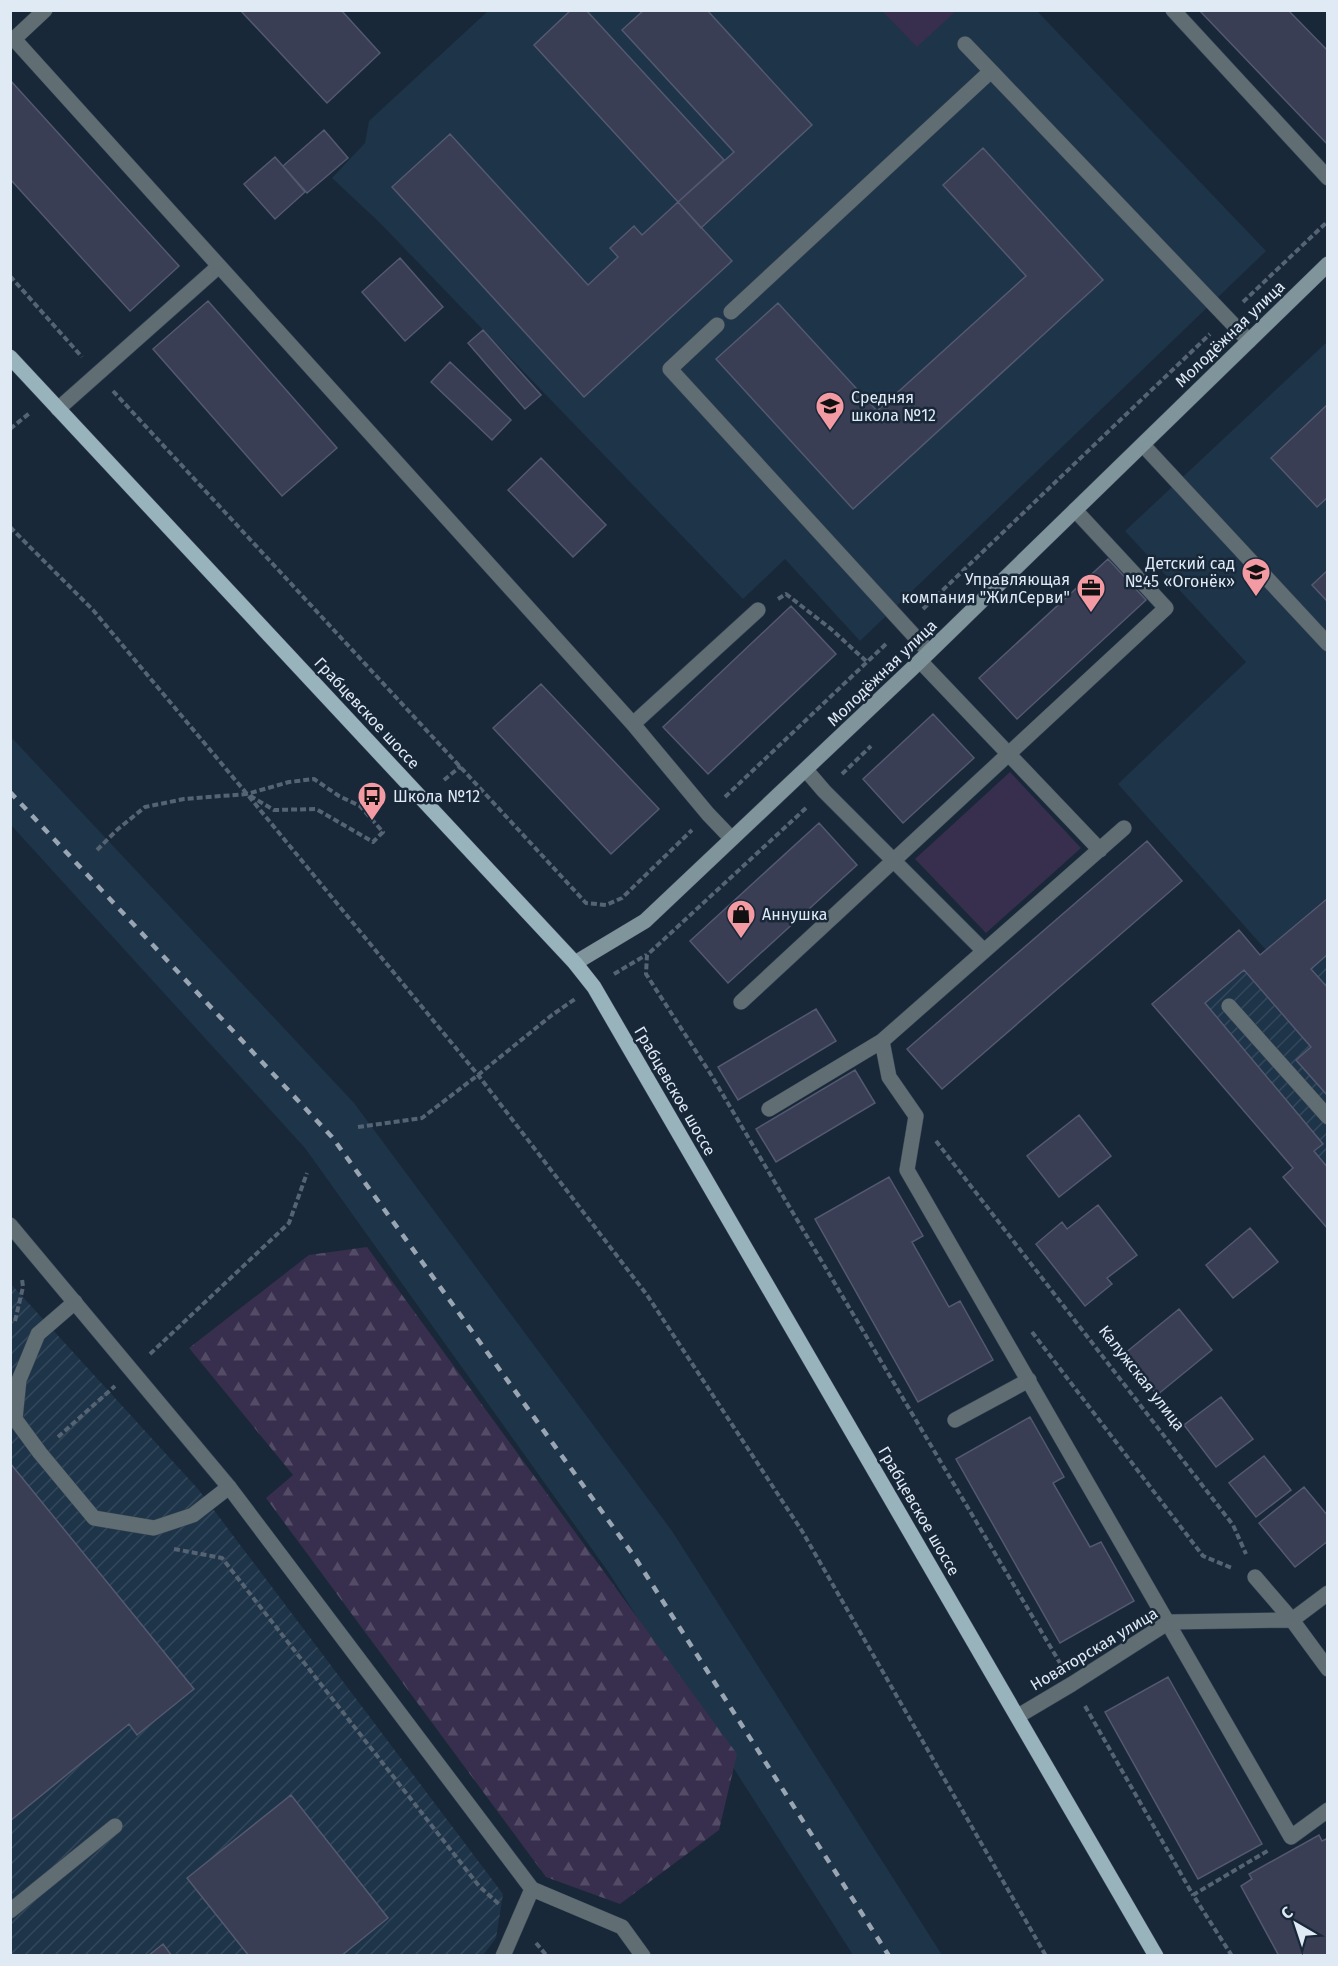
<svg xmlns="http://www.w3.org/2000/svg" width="1338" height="1966" viewBox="0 0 1338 1966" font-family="'Fira Sans',sans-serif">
<defs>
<pattern id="industrial-furrows" width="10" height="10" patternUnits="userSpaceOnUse" patternTransform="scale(1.5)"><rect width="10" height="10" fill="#1e3449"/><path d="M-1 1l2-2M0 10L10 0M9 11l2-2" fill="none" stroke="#34485b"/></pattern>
<pattern id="forest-firs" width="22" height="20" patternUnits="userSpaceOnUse" patternTransform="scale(1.5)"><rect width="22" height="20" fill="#382e4d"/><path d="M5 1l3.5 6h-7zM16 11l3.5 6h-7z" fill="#544c67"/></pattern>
</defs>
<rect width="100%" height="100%" fill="#182839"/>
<path fill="#1e3449" d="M488 11H1037L1266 251 860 641 785 559 743 599 380 223 332 178 365 143 369 121Z
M1327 342V898L1266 950 1118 784 1246 662 1125 531Z
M11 737 354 1103 672 1531 942 1955H853L609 1573 305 1148 11 825Z"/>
<path fill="url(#industrial-furrows)" d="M1327 898V1229L1283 1177 1293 1168 1152 1004 1239 930 1260 955Z
M10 1283 198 1489 503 1894 496 1938 483 1955H11Z"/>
<path fill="url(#forest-firs)" d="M367 1247 737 1754 719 1830 620 1904 546 1877 266 1498 293 1475 189 1348 309 1255Z"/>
<path fill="#382e4d" d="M882 11H956L917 47Z
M1010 772 1081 848 986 933 915 859Z"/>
<path fill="#393e54" stroke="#535970" stroke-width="1.5" d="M240 10H341L380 53 327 103Z
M571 10H586L724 160 678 202 534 45Z
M644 10H707L812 125 701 228 678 202 734 152 622 30Z
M1199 10H1288L1328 51V145Z
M10 80 179 266 130 311 10 179Z
M324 130 348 158 307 193 283 166Z
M450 134 588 285 618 257 610 248 634 226 642 235 678 202 732 261 584 397 392 187Z
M983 148 1103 280 853 509 716 359 778 303 877 411 1026 276 943 185Z
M275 157 305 192 275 219 244 184Z
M400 258 443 307 405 341 362 292Z
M208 301 337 448 282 496 153 349Z
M483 330 541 395 525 409 468 343Z
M450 362 511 420 492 440 431 382Z
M1328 404V497L1317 507 1271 458Z
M541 458 606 525 573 557 508 490Z
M1108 559 1146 600 1017 719 979 678Z
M1328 570V602L1312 585Z
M791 606 836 654 708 774 663 727Z
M541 684 659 809 611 854 493 728Z
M933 714 974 758 903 823 863 779Z
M819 823 857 865 728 983 690 941Z
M1147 841 1182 881 942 1089 907 1049Z
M1328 898V954L1311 969 1328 988 1327 1095 1296 1060 1311 1047 1244 970 1205 1003 1323 1144 1314 1151 1328 1168V1229L1283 1177 1293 1168 1152 1004 1239 930 1260 955Z
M816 1009 836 1041 738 1100 718 1067Z
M855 1070 875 1103 776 1162 756 1129Z
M1079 1115 1111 1156 1059 1197 1027 1156Z
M889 1177 923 1236 912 1242 949 1307 960 1301 993 1360 918 1402 815 1219Z
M1098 1205 1137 1255 1107 1278 1112 1284 1085 1306 1036 1244 1062 1222 1067 1229Z
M1250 1228 1278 1262 1233 1298 1206 1265Z
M1179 1309 1212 1350 1157 1395 1124 1354Z
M1221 1397 1253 1439 1216 1467 1184 1425Z
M1030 1417 1064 1477 1053 1483 1090 1547 1101 1542 1134 1601 1060 1643 956 1459Z
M1264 1456 1291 1490 1256 1517 1229 1483Z
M10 1463 194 1689 137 1735 129 1724 10 1821Z
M1304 1487 1328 1516V1541L1295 1567 1259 1523Z
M1168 1677 1262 1844 1198 1879 1105 1712Z
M291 1795 388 1918 341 1956H249L187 1878Z
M1319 1835 1322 1841 1328 1838V1956H1279L1241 1886 1252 1879 1249 1874Z
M163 1944 172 1956H148Z"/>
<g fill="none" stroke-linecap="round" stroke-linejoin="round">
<g stroke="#344353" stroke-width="16">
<path id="lane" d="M45 10 14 39 633 724 708 814 731 838
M1173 10 1328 178
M965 44 991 71
M731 312 991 71 1249 341
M717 325 670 369 929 652
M58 409 219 266
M1143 445 1328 644
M920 661 1100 850
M633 724 758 610
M806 770 824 791 984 951
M1124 828 882 1041 889 1077 916 1116 907 1170 1291 1837 1328 1810
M741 1002 1166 608 1075 510
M1229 1006 1328 1117
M769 1109 882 1041
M75 1302 38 1334 19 1380 15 1419 40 1453 94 1518 154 1528 193 1515 229 1487
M955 1420 1029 1380
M532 1889 622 1927 643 1956
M10 1911 115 1826"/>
</g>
<g stroke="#344353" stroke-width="16">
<path id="street" d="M10 1225 229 1487 532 1889 503 1956
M1255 1577 1292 1620 1328 1669
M1018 1716 1072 1684 1169 1622 1292 1620 1328 1593"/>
</g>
<g stroke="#344353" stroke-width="16">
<path id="secondary" d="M575 963 645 921 920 661 1328 264"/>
</g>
<g stroke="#344353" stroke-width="16">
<path id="primary" d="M10 357 575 963 594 987 1156 1956"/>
</g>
<path stroke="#556373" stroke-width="4" stroke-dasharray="6 3" stroke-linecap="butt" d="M10 276 82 357
M1243 302 1328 221
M113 391 586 903 606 905 622 898 692 830
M10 429 31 412
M10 527 93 610 247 794 478 1075 647 1295 802 1531 1046 1956
M778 599 786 594 831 629 866 661
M923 609 1210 334
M842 774 871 746
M444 780 461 766
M725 797 887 643
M806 808 647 955 646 974 710 1073 1060 1663
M97 850 118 829 145 807 184 799 247 794 274 810 316 809 373 842 383 832 360 806 339 796 314 779 289 782 247 794
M614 974 646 955
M358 1127 422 1118 478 1075 552 1015 575 999
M936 1141 1233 1525 1246 1554
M15 1321 23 1287 22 1279
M1032 1332 1203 1556 1232 1568
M150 1354 289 1223 307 1173
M58 1437 115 1386
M174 1549 222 1558 479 1886 500 1905
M1085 1706 1193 1895
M536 1943 547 1956
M1232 1956 1193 1895 1269 1850"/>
<use href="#lane" stroke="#606d72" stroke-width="15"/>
<use href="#street" stroke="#606d72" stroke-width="15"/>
<use href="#secondary" stroke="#80949c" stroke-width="15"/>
<use href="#primary" stroke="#99b3bd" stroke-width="15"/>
<path stroke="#99a5b2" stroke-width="4.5" stroke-dasharray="8 8" stroke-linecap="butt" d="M10 792 332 1137 634 1556 889 1956"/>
</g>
<defs>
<g id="school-pin" transform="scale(1.5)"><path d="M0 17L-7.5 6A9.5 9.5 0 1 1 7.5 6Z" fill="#f49aa3" stroke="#182839"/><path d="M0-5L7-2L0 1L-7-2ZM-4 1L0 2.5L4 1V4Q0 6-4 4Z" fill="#111"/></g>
<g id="office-pin" transform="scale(1.5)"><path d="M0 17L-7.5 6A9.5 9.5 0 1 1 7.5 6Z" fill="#f49aa3" stroke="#182839"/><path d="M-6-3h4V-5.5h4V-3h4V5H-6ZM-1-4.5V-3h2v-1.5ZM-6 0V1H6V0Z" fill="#111"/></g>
<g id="bus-pin" transform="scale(1.5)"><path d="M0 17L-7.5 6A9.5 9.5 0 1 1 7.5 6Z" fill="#f49aa3" stroke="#182839"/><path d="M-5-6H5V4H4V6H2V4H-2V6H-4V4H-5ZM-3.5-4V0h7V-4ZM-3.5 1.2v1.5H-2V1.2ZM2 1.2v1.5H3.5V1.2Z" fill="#111"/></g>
<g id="shop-pin" transform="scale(1.5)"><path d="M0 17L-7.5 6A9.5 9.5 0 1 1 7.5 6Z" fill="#f49aa3" stroke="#182839"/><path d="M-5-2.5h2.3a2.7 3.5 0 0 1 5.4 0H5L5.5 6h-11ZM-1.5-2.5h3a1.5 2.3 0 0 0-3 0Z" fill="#111"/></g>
</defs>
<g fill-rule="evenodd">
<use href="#school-pin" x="830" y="406"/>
<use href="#school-pin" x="1256" y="572"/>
<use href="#office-pin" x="1091" y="588"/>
<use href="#bus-pin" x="372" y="796"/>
<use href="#shop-pin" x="741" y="914"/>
</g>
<g text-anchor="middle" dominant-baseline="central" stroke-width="5" stroke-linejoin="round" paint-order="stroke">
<g font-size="16" fill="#e0eaf5" stroke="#182839">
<text transform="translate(1230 334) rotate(-44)">Молодёжная улица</text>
<text transform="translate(882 673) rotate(-44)">Молодёжная улица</text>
<text transform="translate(367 713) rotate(47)">Грабцевское шоссе</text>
<text transform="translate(675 1091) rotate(60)">Грабцевское шоссе</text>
<text transform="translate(1142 1378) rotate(52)">Калужская улица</text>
<text transform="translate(919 1511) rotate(60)">Грабцевское шоссе</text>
<text transform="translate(1094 1649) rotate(-31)">Новаторская улица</text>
</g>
<g font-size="16" fill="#e0eaf5" stroke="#182839" text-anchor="start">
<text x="851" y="397">Средняя<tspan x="851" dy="18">школа №12</tspan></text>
<text x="1235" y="563" text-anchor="end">Детский сад<tspan x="1235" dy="18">№45 «Огонёк»</tspan></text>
<text x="1070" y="579" text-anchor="end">Управляющая<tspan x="1070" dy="18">компания "ЖилСерви"</tspan></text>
<text x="393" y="796">Школа №12</text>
<text x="762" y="914">Аннушка</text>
</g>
</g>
<rect width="1338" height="1966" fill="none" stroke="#e0eaf5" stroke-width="24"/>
<g transform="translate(1296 1924) rotate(321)" stroke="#182839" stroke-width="4.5" paint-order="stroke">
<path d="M0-4.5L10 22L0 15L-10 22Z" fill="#e0eaf5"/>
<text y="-9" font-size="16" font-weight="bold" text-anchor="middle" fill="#e0eaf5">С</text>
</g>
</svg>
